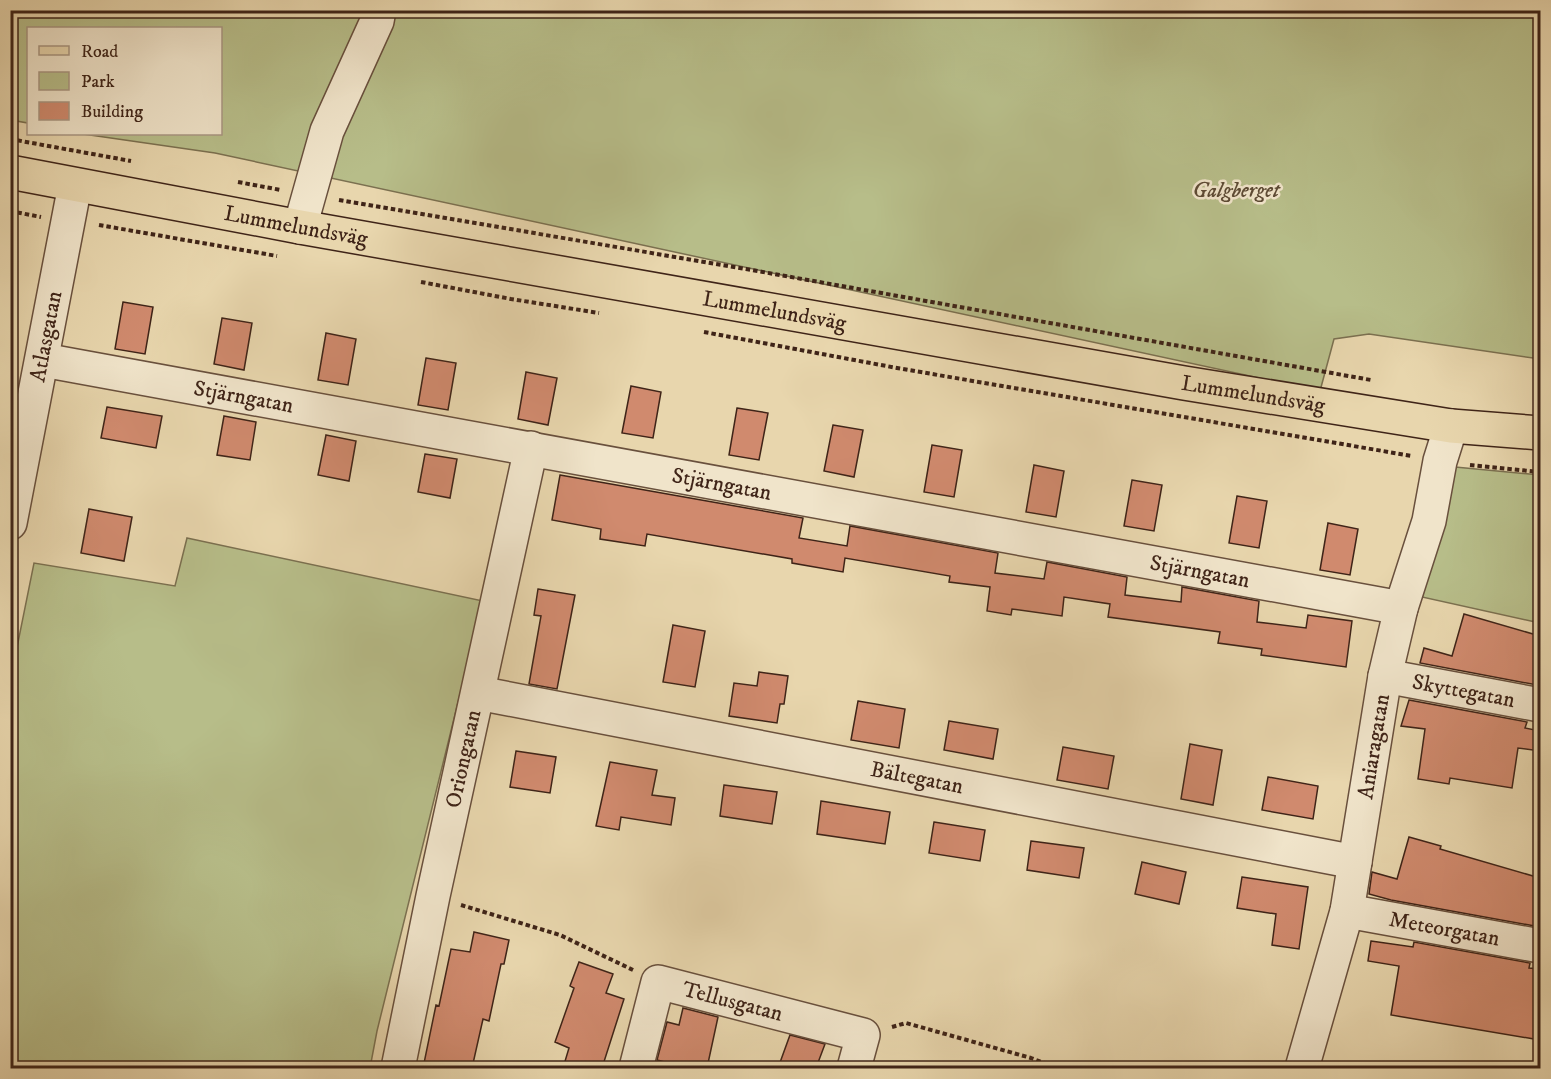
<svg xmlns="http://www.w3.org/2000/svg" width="1551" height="1079" viewBox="0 0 1551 1079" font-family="'IM FELL DW Pica',serif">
<rect width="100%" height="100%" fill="#e8d6ad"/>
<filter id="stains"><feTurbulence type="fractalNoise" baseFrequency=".00333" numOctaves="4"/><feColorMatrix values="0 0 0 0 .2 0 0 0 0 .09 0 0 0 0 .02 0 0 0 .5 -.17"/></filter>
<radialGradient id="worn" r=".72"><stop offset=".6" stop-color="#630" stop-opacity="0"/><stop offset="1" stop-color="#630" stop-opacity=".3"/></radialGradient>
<path fill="#b7bd89" stroke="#7b7050" stroke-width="1.5" d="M10 11H1540V359L1369 334 1334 339 1320 391 215 153 83 134H220V28H28V123L11 120Z
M1455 467 1540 475V623L1422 597Z
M187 538 483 601 377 1031 370 1068H11L10 682 34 563 175 586Z"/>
<path fill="#d08a6e" stroke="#3f2418" stroke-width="1.5" d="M123 302 153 307 145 354 115 349Z
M222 318 252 323 244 370 214 364Z
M326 333 356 339 348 385 318 380Z
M426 358 456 363 448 410 418 405Z
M526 372 557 378 548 425 518 419Z
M631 386 661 392 653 438 622 433Z
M107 407 162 416 156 448 101 438Z
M737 408 768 413 759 460 729 455Z
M224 416 256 422 250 460 217 455Z
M833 425 863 430 854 477 824 471Z
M326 435 356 441 349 481 318 475Z
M932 445 962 450 954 497 924 492Z
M425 454 457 459 450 498 418 492Z
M1034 465 1064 471 1056 517 1026 512Z
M560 475 803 518 799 538 847 546 850 526 998 553 995 573 1044 579 1047 562 1127 577 1125 595 1181 602 1182 587 1259 601 1257 622 1306 628 1308 615 1352 621 1346 667 1261 655 1262 649 1218 643 1220 632 1108 617 1110 604 1064 597 1062 616 1012 609 1011 615 987 611 990 587 949 582 950 576 845 558 843 572 792 563V559L647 534 645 546 600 539 601 529 552 520Z
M1132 480 1162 485 1154 531 1124 526Z
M1237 496 1267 501 1259 548 1229 543Z
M89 509 132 517 124 561 81 553Z
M1328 523 1358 529 1350 575 1320 570Z
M538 589 575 595 557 689 529 684 541 616 534 615Z
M1464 614 1540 636V674L1537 685 1420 663 1424 648 1452 656Z
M673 625 705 631 695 687 663 682Z
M759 672 788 676 784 704H780L777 723 729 716 734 683 757 686Z
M1409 700 1527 722 1525 728 1540 731V751L1518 748 1512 788 1450 778 1449 784 1418 779 1425 729 1401 726Z
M858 701 905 709 899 748 851 740Z
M949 721 998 729 993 759 944 750Z
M1190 744 1222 750 1213 805 1181 799Z
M1063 747 1114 756 1108 789 1057 780Z
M516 751 556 757 550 793 510 787Z
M610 762 657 770 652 795 675 798 671 825 621 817 619 830 596 826Z
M1268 777 1318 786 1313 819 1262 810Z
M724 785 777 792 772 824 720 816Z
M821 801 890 812 885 844 817 834Z
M934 822 985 830 980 861 929 853Z
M1409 837 1441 846 1440 849 1540 878V927L1391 900 1369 894 1372 872 1397 879Z
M1031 841 1084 848 1079 878 1027 870Z
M1142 862 1186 872 1179 904 1135 894Z
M1242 877 1308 887 1299 949 1272 945 1276 914 1237 908Z
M474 932 509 940 504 964H501L489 1021 483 1019 472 1068H423L436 1005 439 1006 451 949 470 952Z
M1371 941 1413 947 1414 942 1530 963 1529 968 1540 969V1040L1391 1015 1399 966 1368 961Z
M579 962 613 974 606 993 624 999 602 1068H563L569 1048 555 1042 574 988 570 986Z
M683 1008 718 1017 707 1068H668L669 1063 657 1060 667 1022 679 1025Z
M790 1035 825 1044 816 1068H778Z"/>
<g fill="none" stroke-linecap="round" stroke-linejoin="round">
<g stroke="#69503d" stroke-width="36">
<g id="minor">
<path d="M300 227 327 131 377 21 379 10"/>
<path id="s1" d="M43 360 1401 608"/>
<path id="s2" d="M10 523 75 185"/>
<path id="s3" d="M1385 676 1540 705"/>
<path id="s4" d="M478 693 1355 862"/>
<path id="s5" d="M1347 911 1540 946"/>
<path id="s6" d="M398 1068 433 896 531 448"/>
<path id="s7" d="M636 1068 658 982 863 1035 854 1068"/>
<path id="s8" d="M1302 1068 1347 911 1385 676 1401 608 1429 521 1440 461 1451 426"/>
</g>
</g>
<g stroke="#3f2418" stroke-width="36">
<g id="major">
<path id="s9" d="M10 172 300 227 1184 383 1451 426 1540 433"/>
</g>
</g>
<path stroke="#3f2418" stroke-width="4" stroke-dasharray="4.5 3" stroke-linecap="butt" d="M10 139 131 161
M238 182 281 190
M339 200 746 269 1371 380
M10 211 41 217
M99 225 277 256
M421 282 511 299 599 313
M704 332 897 368 1412 456
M1470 465 1540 472
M461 905 560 935 633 970
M892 1027 906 1023 1031 1058 1057 1068"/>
<use href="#minor" stroke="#f0e4ca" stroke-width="33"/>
<use href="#major" stroke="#e8d6ad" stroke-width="33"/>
</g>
<g text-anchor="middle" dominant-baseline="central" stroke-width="5" stroke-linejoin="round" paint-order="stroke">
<g font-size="22" font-style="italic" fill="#5d4a34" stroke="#f0e4ca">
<text x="1236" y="190">Galgberget</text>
</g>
<g font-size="22" fill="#3f2418" stroke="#f0e4ca">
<text stroke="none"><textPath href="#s9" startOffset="291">Lummelundsväg</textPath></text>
<text stroke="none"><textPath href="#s9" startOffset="777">Lummelundsväg</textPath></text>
<text stroke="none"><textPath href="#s2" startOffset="190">Atlasgatan</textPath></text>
<text stroke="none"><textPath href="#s9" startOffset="1263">Lummelundsväg</textPath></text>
<text stroke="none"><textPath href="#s1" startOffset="204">Stjärngatan</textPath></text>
<text stroke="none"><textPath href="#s1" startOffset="690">Stjärngatan</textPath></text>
<text stroke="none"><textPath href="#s1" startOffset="1176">Stjärngatan</textPath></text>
<text stroke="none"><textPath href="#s3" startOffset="80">Skyttegatan</textPath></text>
<text stroke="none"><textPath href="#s8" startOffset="330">Aniaragatan</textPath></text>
<text stroke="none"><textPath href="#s6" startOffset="316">Oriongatan</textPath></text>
<text stroke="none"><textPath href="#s4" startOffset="447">Bältegatan</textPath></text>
<text stroke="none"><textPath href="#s5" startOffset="99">Meteorgatan</textPath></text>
<text stroke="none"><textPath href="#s7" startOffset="166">Tellusgatan</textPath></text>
</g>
</g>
<rect width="1551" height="1079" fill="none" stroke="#e8d6ad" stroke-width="36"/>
<rect x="12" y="12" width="1527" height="1055" fill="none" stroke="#3f2418" stroke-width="3"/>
<rect x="18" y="18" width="1515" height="1043" fill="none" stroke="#3f2418" stroke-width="1.5"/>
<rect x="27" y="27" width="195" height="108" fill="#f0e4ca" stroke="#a99783" stroke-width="1.5"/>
<rect x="39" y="46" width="30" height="9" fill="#e8d6ad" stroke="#a99783" stroke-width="1.5"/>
<text x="81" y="57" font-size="18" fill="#3f2418">Road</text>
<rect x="39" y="72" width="30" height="18" fill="#b7bd89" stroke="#a99783" stroke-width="1.5"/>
<text x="81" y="87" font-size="18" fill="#3f2418">Park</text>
<rect x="39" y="102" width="30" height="18" fill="#d08a6e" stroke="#a99783" stroke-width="1.5"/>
<text x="81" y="117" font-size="18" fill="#3f2418">Building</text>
<rect width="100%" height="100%" filter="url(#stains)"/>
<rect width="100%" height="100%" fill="url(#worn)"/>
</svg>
